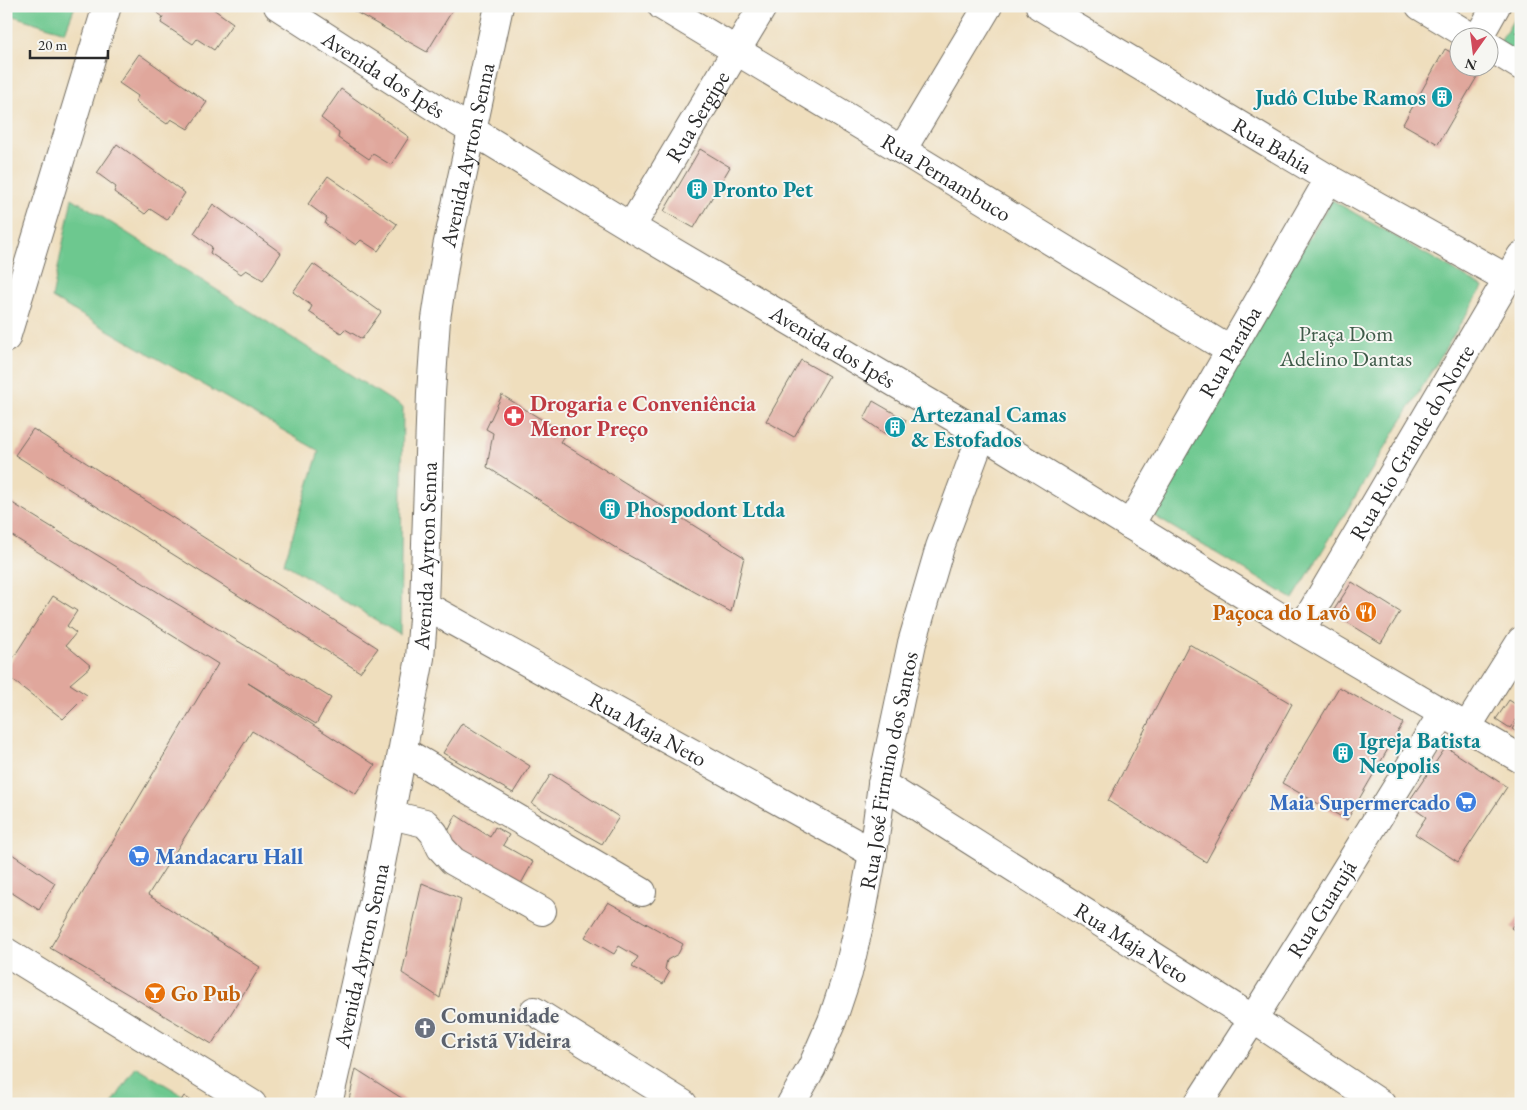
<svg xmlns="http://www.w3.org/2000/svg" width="1527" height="1110" viewBox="0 0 1527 1110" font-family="'EB Garamond',serif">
<rect width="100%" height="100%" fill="#f6f6f2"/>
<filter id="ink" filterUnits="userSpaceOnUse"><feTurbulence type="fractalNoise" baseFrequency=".02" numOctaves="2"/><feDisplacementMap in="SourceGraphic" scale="10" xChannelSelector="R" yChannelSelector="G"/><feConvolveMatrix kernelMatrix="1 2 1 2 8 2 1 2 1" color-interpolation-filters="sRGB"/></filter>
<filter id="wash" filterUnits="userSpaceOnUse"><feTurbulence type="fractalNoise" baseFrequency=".0096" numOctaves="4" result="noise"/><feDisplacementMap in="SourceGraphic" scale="20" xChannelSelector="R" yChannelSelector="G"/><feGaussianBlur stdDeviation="1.12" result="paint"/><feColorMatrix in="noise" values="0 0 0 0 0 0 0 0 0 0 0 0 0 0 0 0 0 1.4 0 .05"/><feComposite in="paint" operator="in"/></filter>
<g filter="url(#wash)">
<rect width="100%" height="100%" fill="#efdebd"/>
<path fill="#6dc88f" stroke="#4c7a5d" d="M9 6H75L65 32 7 14Z
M1521 7V57L1499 44Z
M72 198 403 408 400 635 284 563 319 451 52 298Z
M1332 200 1483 287 1293 599 1144 510Z
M136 1067 184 1096 179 1104H112Z"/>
<g id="blocks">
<path fill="#e0a79c" d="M149 6H209L233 23 214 50 197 39 193 44 161 23 163 17Z
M345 6H455L427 52Z
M1445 49 1460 57V68H1477L1481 70 1438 144 1403 124Z
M139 54 207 102 188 129 171 119 167 124 135 102 138 96 119 83Z
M341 89 409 137 391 165 373 154 369 159 338 138 339 132 321 118Z
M117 144 185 193 167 220 150 209 145 214 114 192 116 187 97 173Z
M700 149 730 167 694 228 664 211Z
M328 176 397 224 378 251 361 240 356 245 325 224 327 218 308 204Z
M213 204 281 253 263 280 246 270 241 274 210 253 212 247 194 233Z
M313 264 381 312 362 339 345 329 341 333 309 312 312 306 293 292Z
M801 360 829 376 794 437 766 421Z
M502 395 565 434 560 442 744 557 731 612 619 550 487 467 493 433 486 429Z
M873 401 906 420 899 437 884 433 864 419Z
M33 429 378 648 360 672 15 455Z
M9 501 331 698 316 724 248 683 375 765 356 794 252 731 148 895 260 967 212 1044 50 948 218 664 6 532V507Z
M1352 582 1400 612 1381 643 1332 613Z
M53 596 77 611 67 626 76 633 66 645 91 666 70 684 87 695 63 719 6 675V669Z
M1189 644 1292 704 1206 862 1108 801Z
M1339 687 1403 723 1347 820 1282 783Z
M1509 700 1521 708V713L1510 728 1496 719Z
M1521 717V735L1512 729Z
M462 723 530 766 513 793 443 753Z
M1446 747 1507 787 1458 862 1415 834 1426 817 1407 804Z
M551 774 619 817 602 844 532 804Z
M456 815 490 837 495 827 509 835 503 845 533 862 517 891 443 842Z
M6 850 55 883 39 910 6 889Z
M422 883 461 899 440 998 402 973Z
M608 902 683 944 678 954 667 960 665 969 669 973 663 984 632 967 638 957 619 946 614 954 585 937Z
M1521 914V934L1511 928Z
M356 1069 411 1104H348Z
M184 1096 196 1104H179Z"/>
</g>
</g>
<g filter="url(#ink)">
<use href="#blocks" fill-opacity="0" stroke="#706a5e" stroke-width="1"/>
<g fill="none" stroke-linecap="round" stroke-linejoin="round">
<g stroke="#706a5e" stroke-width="30">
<g id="minor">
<path id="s1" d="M278 6 450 117 631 227 982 434 1301 630 1521 759"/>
<path id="s2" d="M662 6 902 150 1231 351"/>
<path id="s3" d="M1040 6 1329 179 1508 279"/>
<path d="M1420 6 1473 38"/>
<path d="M1478 38 1496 6"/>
<path d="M1490 47 1521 66"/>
<path d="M902 150 988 6"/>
<path id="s4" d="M631 227 763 6"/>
<path d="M6 338 107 6"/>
<path id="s5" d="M1130 525 1329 179"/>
<path id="s6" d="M424 605 873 853"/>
<path id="s7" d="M1301 630 1521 256"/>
<path d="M1467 727 1521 641"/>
<path d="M403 751 642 892"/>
<path id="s8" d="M882 784 1253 1019 1381 1104"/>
<path d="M391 815 425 823 434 833 441 848 453 861 542 911"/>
<path d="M6 952 252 1104"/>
<path d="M534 1011 683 1104"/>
<path id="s9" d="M791 1104 812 1067 832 1021 848 973 862 912 873 853 882 784 912 643 940 547 982 434"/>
<path id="s10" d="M1198 1104 1253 1019 1443 713"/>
</g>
</g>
<g stroke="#706a5e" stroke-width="30">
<g id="major">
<path id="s11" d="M328 1104 376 890 420 658 424 605 431 393 436 319 447 247 499 6"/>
</g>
</g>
<path stroke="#706a5e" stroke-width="3" stroke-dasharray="1 4" stroke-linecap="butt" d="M1516 33 1521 25"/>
<use href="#minor" stroke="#fff" stroke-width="28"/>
<use href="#major" stroke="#fff" stroke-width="28"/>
</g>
</g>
<defs>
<g id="building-disc" transform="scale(1.125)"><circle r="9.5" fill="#0f9aa8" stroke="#f6f6f2"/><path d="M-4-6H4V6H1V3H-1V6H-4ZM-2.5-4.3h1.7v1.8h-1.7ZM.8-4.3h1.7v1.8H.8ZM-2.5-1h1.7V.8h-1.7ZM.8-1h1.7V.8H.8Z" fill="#fff"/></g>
<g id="pharmacy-disc" transform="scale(1.125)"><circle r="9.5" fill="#e0444e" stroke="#f6f6f2"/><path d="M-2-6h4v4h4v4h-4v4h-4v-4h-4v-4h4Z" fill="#fff"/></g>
<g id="restaurant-disc" transform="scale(1.125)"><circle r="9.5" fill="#e8710a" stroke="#f6f6f2"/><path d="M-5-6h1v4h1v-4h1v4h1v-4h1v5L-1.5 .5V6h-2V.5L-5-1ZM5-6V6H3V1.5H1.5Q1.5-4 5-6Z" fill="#fff"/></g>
<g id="supermarket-disc" transform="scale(1.125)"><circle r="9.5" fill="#3f7fe0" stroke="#f6f6f2"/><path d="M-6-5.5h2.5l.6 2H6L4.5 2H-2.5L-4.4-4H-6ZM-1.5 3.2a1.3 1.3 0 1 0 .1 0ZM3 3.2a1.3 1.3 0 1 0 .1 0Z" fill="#fff"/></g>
<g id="bar-disc" transform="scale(1.125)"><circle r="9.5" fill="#e8710a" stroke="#f6f6f2"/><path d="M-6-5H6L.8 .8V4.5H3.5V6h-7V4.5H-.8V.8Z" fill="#fff"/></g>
<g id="church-disc" transform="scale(1.125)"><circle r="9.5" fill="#6b7280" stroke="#f6f6f2"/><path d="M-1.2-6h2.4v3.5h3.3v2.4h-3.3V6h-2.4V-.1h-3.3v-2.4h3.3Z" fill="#fff"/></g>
</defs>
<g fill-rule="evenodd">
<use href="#building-disc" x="1442" y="97"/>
<use href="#building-disc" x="697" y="189"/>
<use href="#pharmacy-disc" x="514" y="416"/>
<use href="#building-disc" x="895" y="427"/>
<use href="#building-disc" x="610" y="509"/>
<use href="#restaurant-disc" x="1366" y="612"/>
<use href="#building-disc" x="1343" y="753"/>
<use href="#supermarket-disc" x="1466" y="802"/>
<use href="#supermarket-disc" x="139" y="856"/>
<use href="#bar-disc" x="155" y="993"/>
<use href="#church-disc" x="425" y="1028"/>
</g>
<g text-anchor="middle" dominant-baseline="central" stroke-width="4" stroke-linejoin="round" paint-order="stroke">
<g font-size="22" fill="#2b2b2b" stroke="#f6f6f2">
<text stroke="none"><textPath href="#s1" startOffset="126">Avenida dos Ipês</textPath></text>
<text stroke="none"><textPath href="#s4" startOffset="129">Rua Sergipe</textPath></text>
<text stroke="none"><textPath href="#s3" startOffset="271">Rua Bahia</textPath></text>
<text stroke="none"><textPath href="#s11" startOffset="962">Avenida Ayrton Senna</textPath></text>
<text stroke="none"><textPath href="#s2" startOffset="332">Rua Pernambuco</textPath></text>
<text stroke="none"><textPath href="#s1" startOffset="651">Avenida dos Ipês</textPath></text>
<text stroke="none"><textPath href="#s5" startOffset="200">Rua Paraíba</textPath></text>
<text stroke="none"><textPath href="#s7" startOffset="218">Rua Rio Grande do Norte</textPath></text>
<text stroke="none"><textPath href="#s11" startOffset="558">Avenida Ayrton Senna</textPath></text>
<text stroke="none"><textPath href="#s6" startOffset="256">Rua Maja Neto</textPath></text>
<text stroke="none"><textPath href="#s9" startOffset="350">Rua José Firmino dos Santos</textPath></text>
<text stroke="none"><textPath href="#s10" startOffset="231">Rua Guarujá</textPath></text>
<text stroke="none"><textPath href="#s8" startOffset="296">Rua Maja Neto</textPath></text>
<text stroke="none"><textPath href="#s11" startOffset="152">Avenida Ayrton Senna</textPath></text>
</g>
<g font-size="22" font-weight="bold" fill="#0d838f" stroke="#f6f6f2" text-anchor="start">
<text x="1426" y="97" text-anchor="end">Judô Clube Ramos</text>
<text x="713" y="189">Pronto Pet</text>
<text x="911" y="414">Artezanal Camas<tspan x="911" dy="25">&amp; Estofados</tspan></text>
<text x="626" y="509">Phospodont Ltda</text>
<text x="1359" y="740">Igreja Batista<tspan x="1359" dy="25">Neopolis</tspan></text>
</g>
<g font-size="22" fill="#3f5a49" stroke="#f6f6f2">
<text x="1346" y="333">Praça Dom<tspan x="1346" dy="25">Adelino Dantas</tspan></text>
</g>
<g font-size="22" font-weight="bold" fill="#be3a42" stroke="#f6f6f2" text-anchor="start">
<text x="530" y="403">Drogaria e Conveniência<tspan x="530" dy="25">Menor Preço</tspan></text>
</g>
<g font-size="22" font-weight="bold" fill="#c56008" stroke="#f6f6f2" text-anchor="end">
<text x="1350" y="612">Paçoca do Lavô</text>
<text x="171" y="993" text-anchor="start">Go Pub</text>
</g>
<g font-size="22" font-weight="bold" fill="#366cbe" stroke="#f6f6f2" text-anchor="end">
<text x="1450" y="802">Maia Supermercado</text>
<text x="155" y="856" text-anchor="start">Mandacaru Hall</text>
</g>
<g font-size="22" font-weight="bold" fill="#5b616d" stroke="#f6f6f2" text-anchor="start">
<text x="441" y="1015">Comunidade<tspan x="441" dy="25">Cristã Videira</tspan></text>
</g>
</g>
<rect width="1527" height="1110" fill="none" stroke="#f6f6f2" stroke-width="25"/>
<g transform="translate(1474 52) rotate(194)"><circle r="24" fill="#f6f6f2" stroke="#a5a5a2"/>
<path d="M0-4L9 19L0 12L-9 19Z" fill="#d1495b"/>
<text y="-8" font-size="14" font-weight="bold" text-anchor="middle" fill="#2b2b2b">N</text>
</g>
<path d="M30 50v8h78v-8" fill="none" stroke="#2b2b2b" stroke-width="2.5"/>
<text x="38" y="50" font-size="15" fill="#2b2b2b" stroke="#f6f6f2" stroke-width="4" paint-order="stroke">20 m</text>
</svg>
